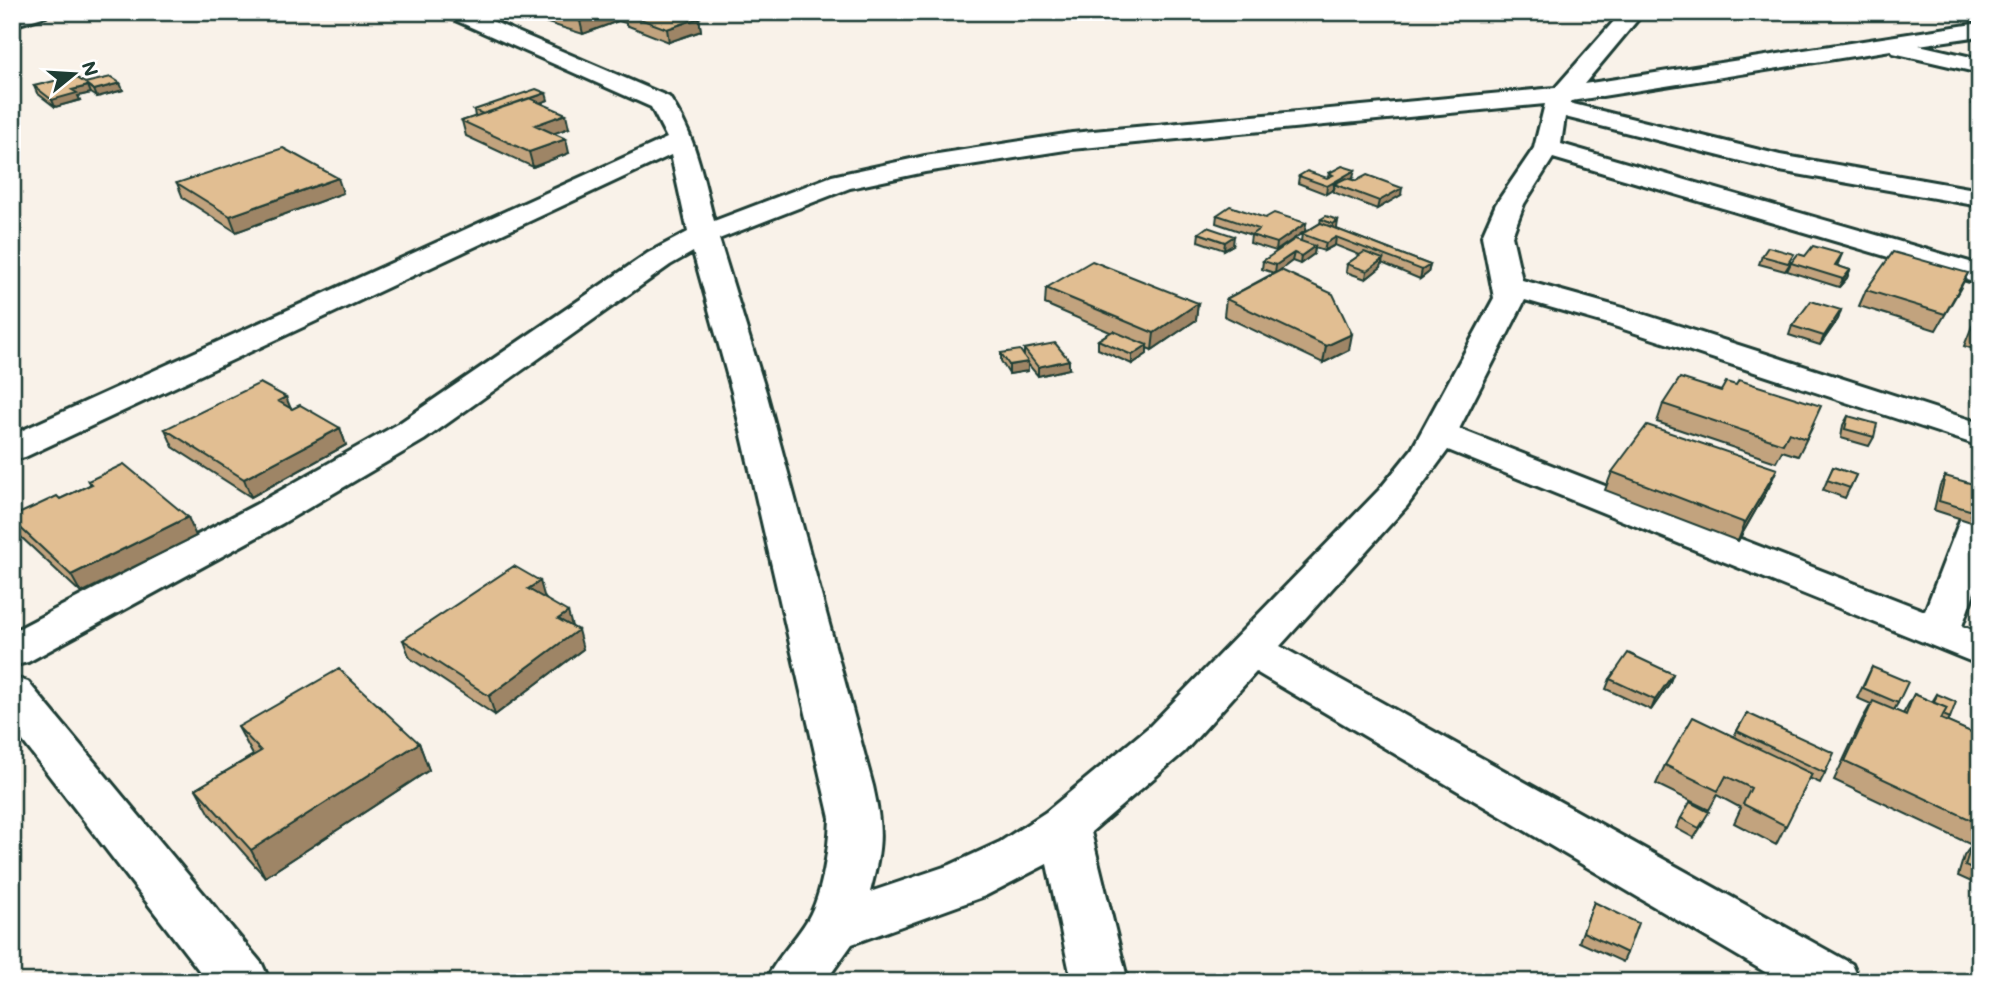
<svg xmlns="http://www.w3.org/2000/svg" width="1992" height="994" viewBox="0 0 1992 994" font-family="Mali,sans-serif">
<rect width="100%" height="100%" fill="#f9f2e9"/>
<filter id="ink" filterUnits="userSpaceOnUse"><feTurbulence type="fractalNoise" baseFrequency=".0143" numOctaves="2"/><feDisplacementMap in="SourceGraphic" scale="14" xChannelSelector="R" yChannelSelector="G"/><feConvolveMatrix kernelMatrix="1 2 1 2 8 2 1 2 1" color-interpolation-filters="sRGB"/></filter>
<g filter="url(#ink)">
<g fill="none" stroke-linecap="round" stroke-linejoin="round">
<g stroke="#1f3d34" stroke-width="6">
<path id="minor" d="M49 12 46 16 12 26V13Z
M443 12H471L669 97C696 136 702 175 714 221L832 176 925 156 1072 133 1555 88 1622 12H1644L1584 84 1980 23V36L1919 45 1980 59V73L1893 53 1891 50 1571 101 1569 103 1780 155 1980 190V206L1780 171 1565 117 1561 144 1980 265V284L1553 158 1524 204 1512 236 1522 280 1630 310 1980 423V446L1608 324 1525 300 1459 429 1925 611 1960 520 1966 511 1980 508V576L1962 626 1980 633V665L1448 450 1407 506 1280 646 1852 964 1860 982H1782L1256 672 1184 752 1091 832 1128 982H1072L1047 864 985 896 852 944 825 982H765C776 958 795 941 808 919 823 893 829 847 830 818L732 392 693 252 670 265 424 440 283 523 28 662 12 666V632L255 505 398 424 648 253 688 232 671 155 25 457 12 460V435L667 138 651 107 446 16ZM1545 104 1534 148 1496 204 1482 236 1494 298 1412 449 1379 490 1150 726 1046 812 1000 842 950 865 870 892C882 847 883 831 873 786L766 392 719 239 850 188 925 172 1072 149Z
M12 677 28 682 262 964 270 982H208L12 727Z"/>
</g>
<use href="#minor" fill="#fff" fill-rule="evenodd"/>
</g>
<path fill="#c2a37e" stroke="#1f3d34" stroke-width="2" d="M536 12H682L699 18 701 31 669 42 626 25V23L618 21 583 34 538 20Z
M1980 82V105L1972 104Z
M85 83 123 90 97 97 91 93 78 96 80 100 55 107 37 93 34 86Z
M548 100 540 103 569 128 554 133 569 153 533 167 466 136 462 121 475 117 474 110Z
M1329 173 1353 178 1351 179 1401 195 1377 209 1333 192 1334 189 1326 194 1298 183 1299 176 1327 178 1328 177Z
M177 183 343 193 236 232 183 198Z
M1217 215 1265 218 1306 223 1305 231 1276 251 1250 243 1251 235 1216 223Z
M1321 219 1338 220 1336 229 1430 265 1428 273 1420 279 1382 263 1381 267 1366 279 1346 272 1347 264 1360 255 1335 245 1324 251 1315 248 1314 254 1300 264 1292 261 1280 270 1349 350 1323 363 1224 316 1226 299 1274 273 1262 269 1263 261 1301 241 1302 234 1320 223Z
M1199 233 1233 245 1224 250 1198 241Z
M1842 254 1837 266 1850 270 1847 278 1839 287 1787 271 1791 263 1805 256Z
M1762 256 1791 262 1785 271 1759 264Z
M1968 273 1960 289 1936 330 1859 306 1866 290Z
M1046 288 1198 303 1196 320 1152 350 1147 348V354L1132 364 1098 349V340L1110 332 1045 304Z
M1980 306V351L1964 346Z
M1841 310 1838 319 1820 345 1789 335 1792 326Z
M1024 349 1069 369 1038 376 1028 364V371L1009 374 1001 361V353L1024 355Z
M1663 404 1814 424 1798 456 1782 451 1776 462 1657 422Z
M291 409 340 428 346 445 251 497 173 447 165 429Z
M1848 416 1874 437 1869 446 1841 438 1843 425Z
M1833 467 1856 475 1845 498 1823 490Z
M1612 472 1769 487 1738 541 1605 490Z
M1945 476 1976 512 1971 522 1934 510 1940 485Z
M88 481 196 536 81 593 20 536 12 522V517L60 499 90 485Z
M545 598 572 627 583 649 495 715 410 658 403 640Z
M1872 667 1898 703 1894 710 1903 714 1914 694 1932 702 1937 694 1950 718 1947 722 1972 733 1980 719V886L1958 876 1964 856 1971 846 1973 847 1974 846 1834 780 1862 720 1871 704 1857 698Z
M1673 674 1669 684 1651 710 1606 689 1610 679Z
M1747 713 1825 773 1820 783 1809 778 1776 845 1734 823 1741 808 1717 795 1709 810 1656 784 1665 765 1734 736Z
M238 727 419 743 429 770 265 877 211 816 196 789 253 755Z
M1681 818 1704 822 1694 838 1676 828Z
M1594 902 1627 953 1623 962 1579 942Z"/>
<path fill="#9e8566" stroke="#1f3d34" stroke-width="2" d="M604 12H616L618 21 583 34 580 21Z
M699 18 701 31 669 42 667 29Z
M120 83 123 90 97 97 94 90Z
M88 86 91 93 78 96 80 100 55 107 52 100 72 90Z
M546 93 548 100 486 122 484 115Z
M566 114 569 128 538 139 535 125Z
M566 139 569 153 533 167 529 152Z
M1355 170 1353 178 1339 186 1334 184V189L1326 194 1327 186Z
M338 178 343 193 236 232 230 216Z
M1402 188 1401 195 1377 209 1379 201Z
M1338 220 1337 228 1332 232 1333 224Z
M1306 223 1305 231 1276 251 1277 243Z
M1234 236 1233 245 1224 250 1225 242Z
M1336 237 1335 245 1324 251 1326 243Z
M1315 246 1314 254 1300 264 1301 256Z
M1294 253 1292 261 1275 274 1276 265Z
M1383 259 1381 267 1366 279 1367 271Z
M1430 265 1428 273 1420 279 1422 270Z
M1850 270 1847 278 1839 287 1843 279Z
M1198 303 1196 320 1152 350 1154 333Z
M1841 310 1838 319 1820 345 1824 336Z
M1352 334 1349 350 1323 363 1326 346Z
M1147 345V354L1132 364V355Z
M1069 360V369L1038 376V367Z
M1028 362V371L1009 374V365Z
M286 397 293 414 278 401Z
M340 428 346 445 251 497 244 479Z
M1777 469 1769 487 1738 541 1745 523Z
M188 517 196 536 81 593 71 575Z
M540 581 545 599 528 589Z
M568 612 573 630 558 619Z
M578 630 583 649 495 715 489 696Z
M1673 674 1669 684 1651 710 1655 700Z
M419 743 429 770 265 877 251 850Z"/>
<path fill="#e1be92" stroke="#1f3d34" stroke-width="2" d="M552 12H604L580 21Z
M682 12 699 18 667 29 624 13Z
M74 76 85 83 111 77 120 83 94 90 86 84 88 86 72 90 77 93 52 100 34 86Z
M536 89 546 93 483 114 474 110Z
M529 98 566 114 535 125 566 139 529 152 462 121Z
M283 148 338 178 230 216 177 183Z
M1342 166 1355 170 1327 186 1299 176 1307 171 1327 178 1333 175 1329 173Z
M1367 175 1402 188 1379 201 1334 184 1346 178 1356 181Z
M1230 206 1265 218 1274 213 1306 223 1277 243 1251 235 1259 229 1217 215Z
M1326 216 1338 220 1333 224 1321 219Z
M1321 223 1430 265 1422 270 1336 237 1326 243 1302 234Z
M1207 227 1234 236 1225 242 1199 233Z
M1295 239 1315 246 1301 256 1294 253 1276 265 1263 261Z
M1813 246 1842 254 1835 265 1850 270 1843 279 1791 263 1798 254 1805 256Z
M1768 247 1794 254 1788 263 1762 256Z
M1364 252 1383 259 1367 271 1347 264Z
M1893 252 1968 273 1945 314 1866 290Z
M1092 261 1198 303 1154 333 1046 288Z
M1281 270 1333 294 1352 334 1326 346 1226 299Z
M1811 301 1841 310 1824 336 1792 326Z
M1980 310V331L1972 329Z
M1113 331 1147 345 1132 355 1098 340Z
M1055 343 1069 360 1038 367 1024 349Z
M1020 350 1028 362 1009 365 1001 353Z
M1680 378 1721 391 1726 382 1736 385 1739 380 1821 406 1806 439 1789 433 1783 444 1663 404Z
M260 383 286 397 278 401 292 409 300 405 340 428 244 479 165 429Z
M1848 416 1877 424 1874 437 1845 429Z
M1647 425 1777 469 1745 523 1612 472Z
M124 464 188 517 71 575 12 520V517L57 496 60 499 92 484 88 481Z
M1833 467 1856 475 1850 488 1827 480Z
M1945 476 1980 486 1976 512 1939 501Z
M514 566 540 581 528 589 568 612 558 619 578 630 489 696 403 640Z
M1628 653 1673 674 1655 700 1610 679Z
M1872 667 1908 682 1898 703 1863 688Z
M339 669 419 743 251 850 196 789 261 751 238 727Z
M1914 694 1947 708 1941 719 1980 736V824L1845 761 1873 701 1906 715Z
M1937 694 1956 702 1950 718 1943 715 1947 708 1934 703Z
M1747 713 1834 753 1825 773 1737 731Z
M1693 717 1812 774 1786 826 1743 804 1751 788 1726 776 1718 791 1665 765Z
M1980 720V736L1974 733Z
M1690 802 1709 812 1699 828 1681 818Z
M1971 846 1980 850V873L1965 866Z
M1594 902 1638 923 1627 953 1583 932Z"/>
</g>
<rect width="1992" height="994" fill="none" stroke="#fff" stroke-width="42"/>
<rect x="21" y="21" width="1950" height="952" fill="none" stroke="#1f3d34" stroke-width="2.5" filter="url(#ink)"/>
<g transform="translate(74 74) rotate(72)" stroke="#ffffff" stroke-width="5" paint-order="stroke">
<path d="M0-5L12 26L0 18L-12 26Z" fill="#1f3d34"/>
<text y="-10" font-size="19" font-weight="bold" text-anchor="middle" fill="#1f3d34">N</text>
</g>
</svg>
